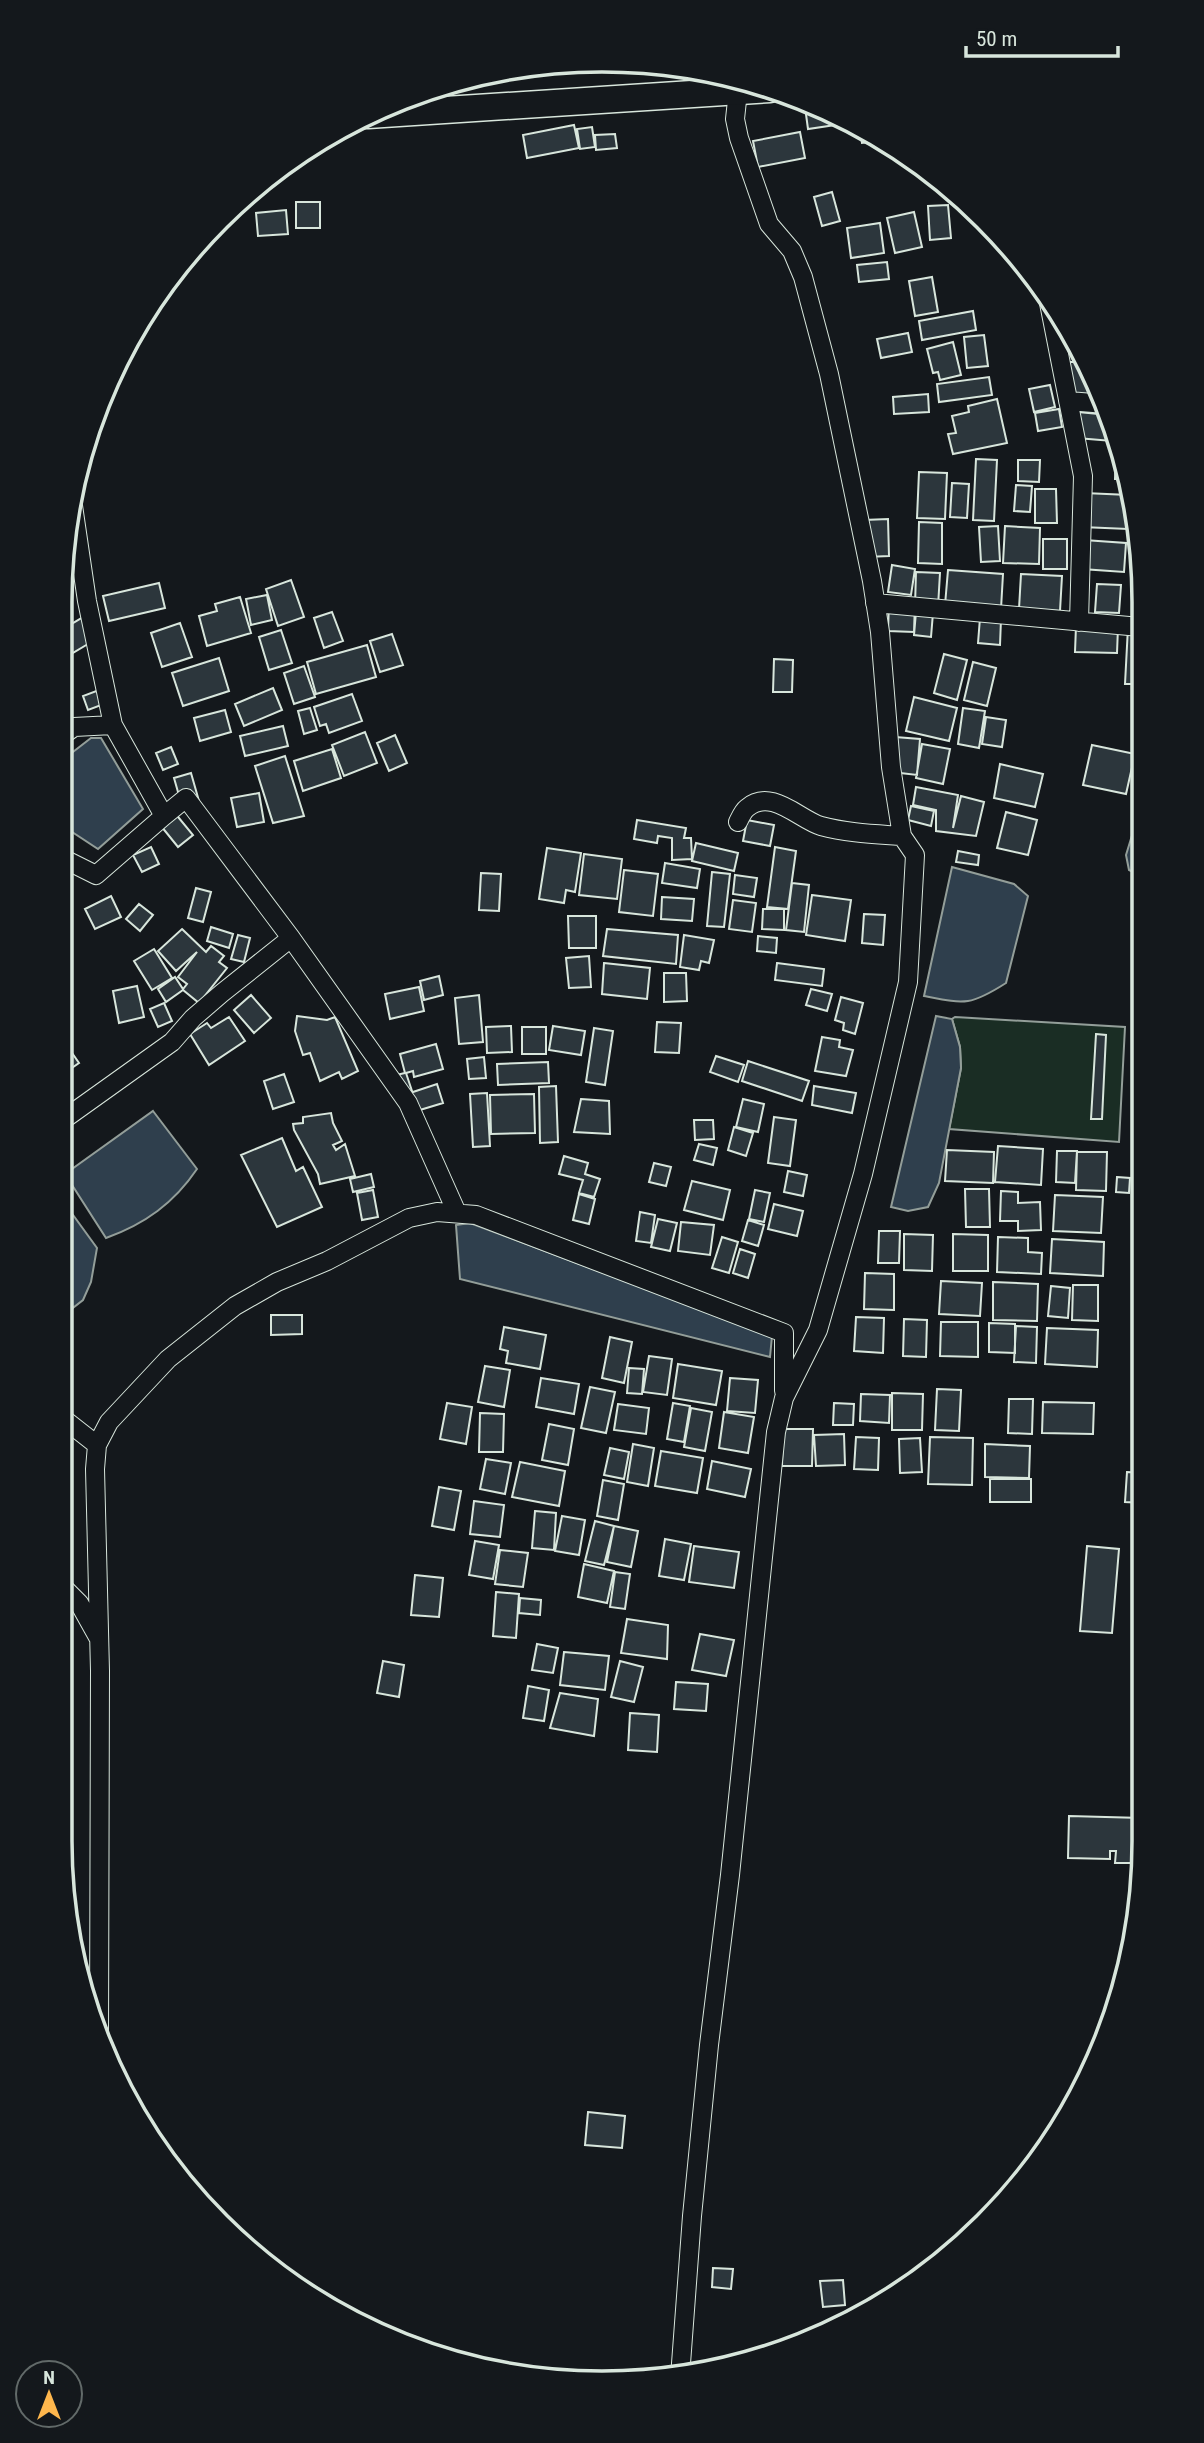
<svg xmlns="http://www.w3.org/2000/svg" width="1204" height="2443" viewBox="0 0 1204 2443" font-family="'Roboto Condensed',sans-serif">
<rect width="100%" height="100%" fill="#14181c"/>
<path fill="#1a2d24" stroke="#939e99" stroke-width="2" d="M955 1017 1125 1027 1119 1142 949 1129 961 1068 960 1047 952 1019Z"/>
<path fill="#2f3f4d" stroke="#939e99" stroke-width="2" d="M91 738H101L143 809 98 849 60 824V762Z
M1141 806V876L1129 870 1126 855Z
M952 867 1014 884 1028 896 1006 983C970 1006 965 1004 924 996Z
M936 1016 952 1019 960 1047 961 1068 939 1183 928 1207 908 1211 891 1207Z
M153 1111 197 1169C174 1203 145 1224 106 1238L65 1174Z
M60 1197 97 1248 91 1282 83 1300 60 1318Z
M470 1223 772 1336 770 1357 460 1279 456 1225Z"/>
<path fill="#2c363c" stroke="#d8e6dc" stroke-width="2" d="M817 105 849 123 808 129 805 107Z
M574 125 579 148 527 158 523 135Z
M592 127 595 147 580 149 577 129Z
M860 130 879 141 862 143Z
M800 132 805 158 758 167 753 141Z
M615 134 617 148 596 150 595 135Z
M832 192 840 221 822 226 814 197Z
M296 202H320V228H296Z
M948 205 951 238 930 240 928 206Z
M286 210 288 234 258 236 256 213Z
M914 212 922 247 895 253 887 218Z
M880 223 884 253 851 258 847 228Z
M887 262 889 279 859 282 857 265Z
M932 277 938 312 915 316 909 281Z
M973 311 976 330 922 340 919 321Z
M1060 319 1075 345V354L1054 355Z
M908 333 912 352 881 358 877 339Z
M984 335 988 366 967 368 964 337Z
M953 342 961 375 940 380 938 372 933 373 927 349Z
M1063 362H1085L1101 390 1100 398 1062 396Z
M989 377 992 395 939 402 937 384Z
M1050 385 1055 407 1034 412 1029 389Z
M928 394 929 412 894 414 893 397Z
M997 399 1007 443 953 454 948 434 956 433 952 416 969 412 968 406Z
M1059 409 1062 427 1038 431 1035 413Z
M1078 412 1109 415 1113 431 1112 441 1077 438Z
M1116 450H1118L1126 479H1115Z
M976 459 997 460 994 521 973 520Z
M1018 460H1040L1039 482 1018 481Z
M919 472 947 473 945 519 917 518Z
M952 483 969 484 967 518 950 517Z
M1016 485 1032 486 1030 512 1014 511Z
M1035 489H1056L1057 523H1035Z
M1084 493 1129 495 1128 529 1082 527Z
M1133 505 1140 531V533H1132Z
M888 519 889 556 866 557 864 520Z
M919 522 942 523V564L918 563Z
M998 526 1000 561 981 562 979 527Z
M1005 526 1040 528 1039 564 1003 563Z
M1043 539H1067V569H1043Z
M1084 540 1126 543 1124 572 1082 569Z
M892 565 915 569 911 595 888 592Z
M948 570 1003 574 1001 609 945 605Z
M916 572 940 573 938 607 915 606Z
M1021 574 1062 576 1060 611 1019 609Z
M291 580 304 617 278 626 266 589Z
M159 583 165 608 109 621 103 596Z
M1097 584 1121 585 1119 613 1095 612Z
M267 595 272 620 251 625 246 599Z
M240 597 251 633 207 646 199 616 217 611 215 604Z
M889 602 915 603 914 632 888 631Z
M332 612 343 641 324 648 314 618Z
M916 612 933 613 931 637 914 635Z
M85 616 98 638 71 654 60 631Z
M980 618 1001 619 1000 645 978 643Z
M180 623 192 657 162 667 151 633Z
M1076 626 1118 627 1117 653 1075 652Z
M1128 627H1140V684H1125Z
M281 630 292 663 269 670 259 637Z
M392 634 403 665 380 672 370 641Z
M367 645 376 677 316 694 307 662Z
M944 654 967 660 957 700 934 693Z
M219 658 229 691 183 706 172 673Z
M774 659 793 660 792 692H773Z
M973 662 996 668 987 706 964 700Z
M304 666 315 697 294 704 284 673Z
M63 676 70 698 60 702V677Z
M273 688 282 710 244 726 235 704Z
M99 690 104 704 88 710 83 696Z
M352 694 362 721 329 733 326 724 320 726 314 707Z
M914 697 957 708 949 741 906 731Z
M310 708 317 730 304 734 298 711Z
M963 708 985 711 979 748 958 744Z
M225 710 231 732 200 741 194 718Z
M986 717 1006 720 1002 747 982 744Z
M283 726 288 746 245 756 240 736Z
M365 732 377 763 344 776 332 745Z
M395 735 407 763 389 771 377 743Z
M895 737 920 739 917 775 892 772Z
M922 744 950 749 943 784 916 778Z
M1092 745 1135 754 1126 794 1083 785Z
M171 747 178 764 163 770 156 753Z
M332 749 341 778 303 791 294 761Z
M285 756 304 816 273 823 255 766Z
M1000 764 1043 774 1035 807 994 798Z
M191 773 199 801 182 806 174 778Z
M916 787 958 795 953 828 961 796 984 802 976 836 936 831V810L913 805Z
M259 793 264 822 237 827 231 798Z
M911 806 934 811 931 826 908 820Z
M174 812 193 835 178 847 161 826Z
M1006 812 1037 820 1028 855 997 848Z
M637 820 686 828 684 838H691L692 859 672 860V838L658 836 657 843 634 839Z
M747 820 774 825 770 846 743 841Z
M696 843 738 853 734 871 692 861Z
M151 847 159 864 142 872 133 855Z
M775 847 796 851 788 909 767 907Z
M547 848 581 853 575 892 566 890 564 903 539 899Z
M958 851 979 855 978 865 956 862Z
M584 854 622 859 617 899 579 895Z
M665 863 700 869 697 888 662 883Z
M624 870 658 874 653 916 619 912Z
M712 872 730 874 724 927 707 926Z
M481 873 501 874 499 911 479 910Z
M735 875 757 878 754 897 733 894Z
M792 883 809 885 804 932 786 930Z
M196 888 211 892 203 922 188 918Z
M812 895 851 900 845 941 806 935Z
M111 896 121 917 95 929 85 909Z
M662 897 694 899 692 921 661 919Z
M733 900 756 903 752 932 729 929Z
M139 904 153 915 140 931 126 919Z
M763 909H784V930L762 929Z
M864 914 885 915 883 945 862 943Z
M568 916H596V948H569Z
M211 927 233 934 229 948 207 941Z
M182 929 206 952 211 946 224 956 219 962 227 968 199 1003 183 990 166 1002 158 989 175 977 183 989 187 984 178 977 197 952 176 971 158 951Z
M607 929 678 935 676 964 603 956Z
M238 935 250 938 244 962 231 959Z
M684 935 714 940 709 963 701 961 699 970 680 967Z
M758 936 777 938 776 953 757 951Z
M154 949 172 978 152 990 134 961Z
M589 956 591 987 569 988 566 958Z
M604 963 650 968 647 999 602 994Z
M777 963 824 969 822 986 775 980Z
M664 973H686L687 1001 664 1002Z
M439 976 443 995 424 1000 420 981Z
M137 986 144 1017 119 1023 113 991Z
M419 987 424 1011 390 1019 385 994Z
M811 989 832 994 827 1011 806 1005Z
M251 995 271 1018 254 1033 234 1010Z
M479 995 483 1042 459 1044 455 998Z
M841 997 863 1003 855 1034 843 1030 844 1023 835 1020Z
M164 1003 172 1021 158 1027 150 1009Z
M297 1016 327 1020 335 1017 358 1071 342 1079 339 1072 320 1081 310 1053 303 1055 295 1031Z
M229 1017 245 1041 209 1065 190 1034 207 1023 211 1028Z
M657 1022 681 1023 679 1053 655 1052Z
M511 1026 512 1052 487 1053 486 1027Z
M553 1026 585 1031 581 1055 549 1050Z
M522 1027H546V1054H522Z
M594 1028 613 1031 605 1085 586 1082Z
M1096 1034 1106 1035 1102 1119H1091Z
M822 1037 840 1040 839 1047 853 1050 846 1076 815 1071Z
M63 1040 79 1063 60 1076V1043Z
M436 1044 443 1069 414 1077 413 1071 406 1073 412 1091 397 1095 392 1076 405 1073 400 1054Z
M716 1056 744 1065 738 1082 710 1072Z
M484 1057 486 1078 469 1079 467 1059Z
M748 1061 809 1081 802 1101 742 1081Z
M548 1062 549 1083 498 1085 497 1064Z
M284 1074 294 1102 273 1109 264 1081Z
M437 1084 443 1103 410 1113 404 1095Z
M556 1086 558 1142 540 1143 539 1087Z
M814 1086 856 1093 852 1113 812 1105Z
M487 1093 490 1146 473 1147 470 1094Z
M534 1094 535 1133 491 1134 490 1095Z
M581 1099 609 1101 610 1134 574 1132Z
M743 1099 764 1104 758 1132 736 1127Z
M331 1113 333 1123 342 1141 333 1145 336 1150 345 1144 355 1176 320 1184 318 1174 294 1130 293 1124 303 1123V1117Z
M774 1117 796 1120 790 1166 768 1163Z
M694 1120H713L714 1139 695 1140Z
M734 1127 753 1133 746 1156 728 1150Z
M282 1138 296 1171 303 1167 322 1207 277 1227 241 1155Z
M699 1144 717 1148 713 1165 694 1160Z
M998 1146 1043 1149 1041 1185 995 1182Z
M947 1150 994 1152 993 1183 945 1181Z
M1057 1151H1077L1075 1183 1056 1182Z
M1077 1152H1107L1106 1191 1076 1190Z
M564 1156 588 1163 585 1174 600 1179 594 1197 579 1193 583 1180 559 1174Z
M654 1163 671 1167 666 1186 649 1182Z
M788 1171 807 1175 803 1196 784 1192Z
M371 1174 374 1187 353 1192 350 1179Z
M1117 1177 1130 1178 1129 1193 1116 1192Z
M692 1181 730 1190 723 1220 684 1210Z
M965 1189H989L990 1227H966Z
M373 1190 378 1217 362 1220 357 1193Z
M755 1190 770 1193 764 1222 749 1219Z
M1001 1191 1018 1192V1203L1040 1202 1041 1230 1018 1231V1221H1000Z
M579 1194 595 1199 589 1224 573 1220Z
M1055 1195 1103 1197 1101 1233 1053 1231Z
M774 1204 803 1211 797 1236 768 1229Z
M640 1212 655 1215 651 1243 636 1241Z
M658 1219 677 1223 670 1251 651 1247Z
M748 1220 764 1225 758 1246 742 1241Z
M681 1222 714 1225 710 1255 678 1251Z
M879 1231H900L899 1263H878Z
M904 1234 933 1235 932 1271 904 1270Z
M953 1234 988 1235V1271H953Z
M722 1237 738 1242 729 1273 712 1268Z
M998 1237 1028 1238V1252L1042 1253 1041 1274 997 1272Z
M1052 1239 1104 1242 1103 1276 1050 1273Z
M740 1249 755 1254 748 1278 733 1273Z
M865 1273 894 1274V1310L864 1309Z
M941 1281 982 1283 980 1316 939 1314Z
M993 1282 1038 1284 1037 1321 993 1320Z
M1073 1285H1098V1321L1072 1320Z
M1051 1286 1070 1288 1068 1318 1048 1316Z
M271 1315H302V1334L271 1335Z
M856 1317 884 1318 883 1353 854 1351Z
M904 1319 927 1320 926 1357 903 1356Z
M941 1322H978V1357L940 1356Z
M989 1323 1015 1324V1353L989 1352Z
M1016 1326 1037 1327 1036 1363 1014 1362Z
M504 1327 546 1335 540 1369 506 1363 508 1351 500 1349Z
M1047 1328 1098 1330 1097 1367 1045 1364Z
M610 1337 632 1342 624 1383 602 1378Z
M649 1356 672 1359 667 1395 643 1392Z
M678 1364 722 1371 716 1405 673 1398Z
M485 1366 510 1370 504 1407 478 1402Z
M629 1368 644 1369 642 1394 627 1393Z
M541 1378 579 1384 574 1414 536 1407Z
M730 1378 758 1380 755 1413 727 1411Z
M590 1387 615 1392 606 1433 581 1428Z
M937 1389 961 1390 959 1431 935 1430Z
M892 1393 923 1394 922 1430H892Z
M861 1394 890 1395 889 1423 860 1421Z
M1009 1399H1033L1032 1434 1008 1433Z
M1043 1402 1094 1403 1093 1434 1042 1433Z
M447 1403 472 1407 466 1444 440 1439Z
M673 1403 690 1406 684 1442 667 1439Z
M834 1403 854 1404 853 1425H833Z
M618 1404 649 1408 646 1434 614 1430Z
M691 1408 712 1412 705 1451 684 1447Z
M724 1412 754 1417 748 1453 719 1448Z
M480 1413 504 1414 503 1452H479Z
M549 1424 574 1429 568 1465 542 1460Z
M783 1429H813L812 1466H782Z
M844 1434 845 1465 816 1466 814 1435Z
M856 1437 879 1438 878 1470 854 1469Z
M930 1437 973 1438 972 1485 928 1484Z
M920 1438 922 1472 900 1473 899 1439Z
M633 1444 654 1448 648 1486 627 1482Z
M985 1444 1030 1446 1029 1478 985 1477Z
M610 1448 629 1452 624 1479 604 1475Z
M661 1451 703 1458 697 1493 655 1486Z
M486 1459 511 1463 505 1494 480 1489Z
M712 1461 751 1469 745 1497 707 1489Z
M520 1462 565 1471 559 1506 512 1497Z
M1127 1472 1143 1473V1503L1125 1502Z
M990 1479H1031V1502H990Z
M603 1480 624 1484 618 1520 597 1516Z
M439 1487 461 1491 454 1530 432 1526Z
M474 1501 504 1505 500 1537 470 1534Z
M535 1511 556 1513 554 1550 532 1548Z
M562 1516 585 1520 579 1555 555 1551Z
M595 1521 614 1526 604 1565 585 1561Z
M614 1526 638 1531 631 1567 607 1562Z
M665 1539 691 1544 684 1580 659 1576Z
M475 1541 499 1545 493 1579 469 1575Z
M694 1546 739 1552 734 1588 689 1582Z
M1087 1546 1119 1549 1112 1633 1080 1631Z
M500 1550 528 1553 523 1587 495 1584Z
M584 1564 614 1571 607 1603 578 1597Z
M615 1572 630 1574 625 1609 610 1607Z
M415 1575 443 1578 439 1617 411 1615Z
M496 1592 519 1594 516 1638 493 1636Z
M520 1598 541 1600 540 1615 519 1613Z
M627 1619 668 1625 667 1659 621 1653Z
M700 1634 734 1640 726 1676 692 1670Z
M537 1644 558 1648 553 1673 532 1670Z
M564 1652 609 1656 605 1690 560 1685Z
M383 1661 404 1665 399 1697 377 1693Z
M620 1661 643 1667 634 1702 611 1697Z
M676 1682 708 1684 706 1711 674 1709Z
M528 1686 549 1690 544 1721 523 1718Z
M560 1693 598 1699 594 1736 550 1728Z
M630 1713 659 1715 657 1752 628 1750Z
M1069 1816 1142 1818V1863H1115L1116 1851H1110V1859L1068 1858Z
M588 2112 625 2116 622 2148 585 2145Z
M713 2268 733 2269 731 2289 712 2287Z
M843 2280 845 2305 823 2307 820 2281Z"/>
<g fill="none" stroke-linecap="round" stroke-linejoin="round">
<g stroke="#d8e6dc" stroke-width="20">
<path id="street" d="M738 91 735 119 739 138 769 224 792 251 803 277 829 374 872 581 880 632 891 767 902 836C875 834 847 833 821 826 800 820 771 787 747 808 743 811 740 818 738 822
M1048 298 1083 476 1079 622
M1068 401 1106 404
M71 492 87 601 113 725
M875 603 1140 627
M164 816 186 798 291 938 408 1103 457 1213
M60 857 96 875 164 816 113 725 74 727 60 737
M60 1122 172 1042 193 1018 222 993 291 938
M60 1416 97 1445
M60 1584 79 1603 98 1637
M99 2035 100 1671 95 1469 97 1445 109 1422 168 1359 235 1306 277 1282 327 1261 409 1218 437 1212 476 1215 784 1333V1391
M680 2377 692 2216 709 2045 730 1875 776 1432 784 1398 818 1330 863 1174 908 982 915 855 902 836"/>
</g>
<g stroke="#d8e6dc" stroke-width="29">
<path id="secondary" d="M368 115 770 89"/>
</g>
<use href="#street" stroke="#14181c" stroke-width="18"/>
<use href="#secondary" stroke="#14181c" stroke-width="26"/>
</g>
<path d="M0 0H1204V2443H0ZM602 72H602A530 530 0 0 1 1132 602V1841A530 530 0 0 1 602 2371H602A530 530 0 0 1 72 1841V602A530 530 0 0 1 602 72Z" fill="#14181c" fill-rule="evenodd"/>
<path fill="none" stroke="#d8e6dc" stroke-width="3.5" d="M602 72H602A530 530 0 0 1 1132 602V1841A530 530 0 0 1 602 2371H602A530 530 0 0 1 72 1841V602A530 530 0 0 1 602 72Z"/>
<g transform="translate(49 2394)"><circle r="33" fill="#14181c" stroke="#626a69" stroke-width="2"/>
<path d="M0-5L12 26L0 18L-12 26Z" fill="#ffb74d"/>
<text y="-10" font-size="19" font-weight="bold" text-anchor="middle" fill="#d8e6dc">N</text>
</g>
<path d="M966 46v10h152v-10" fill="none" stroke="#d8e6dc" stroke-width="3.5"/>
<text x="976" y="46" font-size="21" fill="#d8e6dc" stroke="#14181c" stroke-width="5" paint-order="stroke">50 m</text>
</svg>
